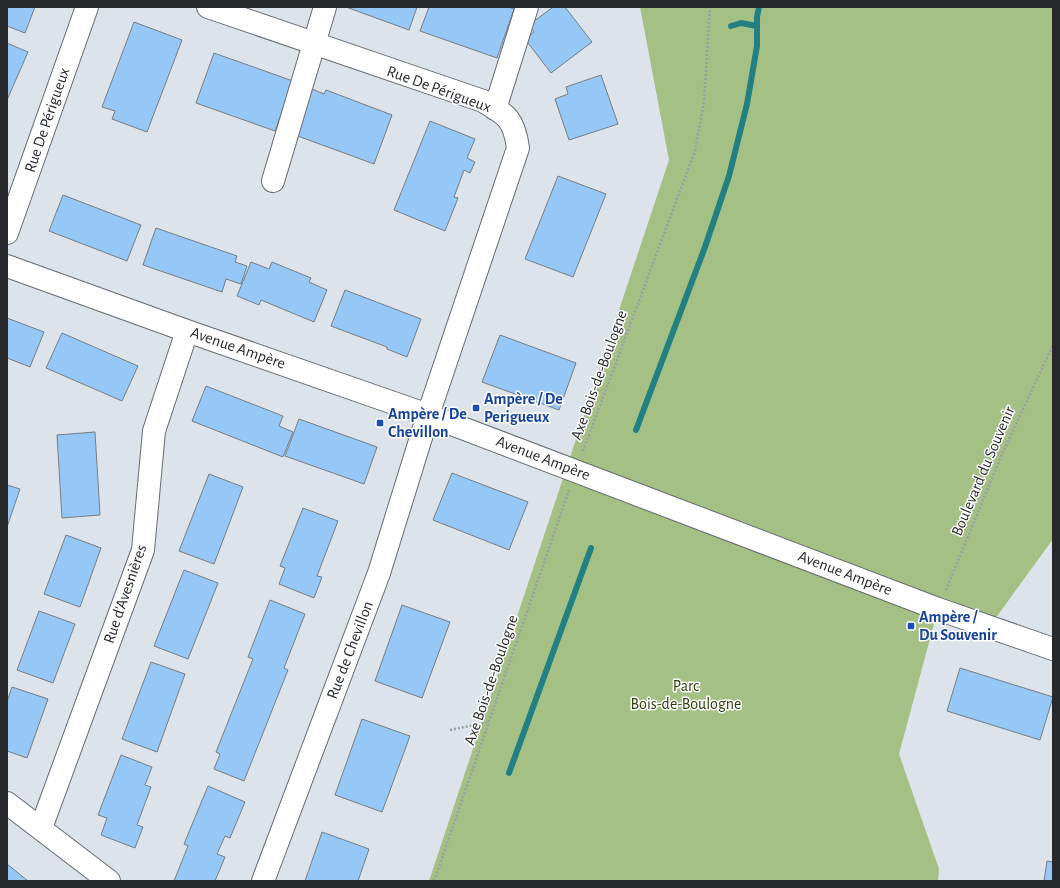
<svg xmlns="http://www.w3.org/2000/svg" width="1060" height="888" viewBox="0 0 1060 888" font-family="'Alegreya Sans',sans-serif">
<rect width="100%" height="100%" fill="#dce3ea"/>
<path fill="#a5c084" d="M640 7H1053V539L990 626 938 609 899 754 939 869 938 881H429L669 160Z"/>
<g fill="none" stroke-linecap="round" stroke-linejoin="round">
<path stroke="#228082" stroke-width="6" d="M731 26 741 23 757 26
M636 430 705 247 729 176 747 104 757 46V17L759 7
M509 773 591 548"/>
</g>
<path fill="#96c8f7" stroke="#777d83" d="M7 7H35L25 33 7 26Z
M346 7H417L409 30Z
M429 7H508L514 9 497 58 420 31Z
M553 7H565L592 42 551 73 525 39 534 32 529 25Z
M134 22 182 40 147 132 112 119 115 111 102 107Z
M7 43 28 52 7 100Z
M214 53 293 81 275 131 196 103Z
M601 75 618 124 569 140 555 99 568 94 566 87Z
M312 89 324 94 326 90 392 115 374 164 295 135Z
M430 121 475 139 467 158 475 162 470 173 464 170 454 197 458 198 445 231 394 210Z
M558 176 606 194 573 277 525 259Z
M63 195 141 225 127 261 49 231Z
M156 228 237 256 235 262 247 266 241 284 226 279 222 292 143 265Z
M251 262 269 269 272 262 311 278 309 282 327 290 314 322 261 300 259 305 237 296Z
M345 290 421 319 407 357 387 349V347L331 326Z
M7 318 44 332 30 367 7 358Z
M62 333 138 366 122 401 46 368Z
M500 335 576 363 559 410 482 382Z
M206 386 283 416 279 426 293 432 283 457 192 421Z
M299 419 377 447 364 484 285 456Z
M95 432 100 515 62 518 57 435Z
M452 473 528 502 509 550 433 520Z
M209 474 243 487 214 564 179 551Z
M7 485 20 489 7 527Z
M303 508 338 521 317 576 322 577 314 598 279 584 285 568 280 566Z
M66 535 101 548 80 607 44 594Z
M184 570 218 583 188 659 154 646Z
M270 600 305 614 284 668 288 670 244 781 214 769 220 754 216 752 253 659 248 657Z
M402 605 450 622 422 698 375 681Z
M39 611 75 624 53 683 17 670Z
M151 662 185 674 157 752 122 739Z
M960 668 1053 697 1040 740 947 711Z
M12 687 48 699 27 758 7 751V702Z
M362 719 410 736 382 812 335 795Z
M121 755 152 767 145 785 151 787 137 825 143 827 135 848 101 835 107 818 98 815Z
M208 786 245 802 230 838 225 836 217 854 225 857 215 881H174L188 846 184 844Z
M322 832 369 849 358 881H305Z
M1047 861 1053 862V881H1044Z
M7 864 28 881H7Z"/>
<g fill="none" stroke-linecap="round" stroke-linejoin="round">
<g stroke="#656b71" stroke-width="24">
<path id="minor" d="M208 7 483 101C507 115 514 119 518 148L428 415 379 573 263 881
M495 109 527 7
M273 181 325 7
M7 233 87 7
M7 266 187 331 428 415 938 609 1053 649
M7 803 109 881
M41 828 143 550 154 431 187 331"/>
</g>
<path stroke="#9a9fa5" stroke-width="2.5" stroke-dasharray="2 2" stroke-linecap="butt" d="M583 451 695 151 704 102 710 7
M946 590 1002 454 1053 345
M450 730 489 722
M434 881 569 490"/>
<use href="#minor" stroke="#fff" stroke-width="22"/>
</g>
<g fill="#1a4fb4" stroke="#fff" stroke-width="1.5">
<rect x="472" y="404" width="8" height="8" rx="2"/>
<rect x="376" y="419" width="8" height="8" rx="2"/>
<rect x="907" y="622" width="8" height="8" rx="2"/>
</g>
<g text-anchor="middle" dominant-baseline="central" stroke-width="3" stroke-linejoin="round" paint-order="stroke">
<g font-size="16" fill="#26282b" stroke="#fff">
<text transform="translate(439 89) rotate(20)">Rue De Périgueux</text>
<text transform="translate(47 120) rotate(-71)">Rue De Périgueux</text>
<text transform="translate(238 348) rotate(19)">Avenue Ampère</text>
<text transform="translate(599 375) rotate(-70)">Axe Bois-de-Boulogne</text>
<text transform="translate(543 458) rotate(21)">Avenue Ampère</text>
<text transform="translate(983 471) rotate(-67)">Boulevard du Souvenir</text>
<text transform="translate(845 573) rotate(21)">Avenue Ampère</text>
<text transform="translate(125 594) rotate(-71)">Rue d'Avesnières</text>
<text transform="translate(350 650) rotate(-69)">Rue de Chevillon</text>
<text transform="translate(491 680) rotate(-71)">Axe Bois-de-Boulogne</text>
</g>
<g font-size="16" font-weight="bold" fill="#164399" stroke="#fff" text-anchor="start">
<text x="484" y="399">Ampère / De<tspan x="484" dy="18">Perigueux</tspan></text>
<text x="388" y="414">Ampère / De<tspan x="388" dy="18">Chevillon</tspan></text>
<text x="919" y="617">Ampère /<tspan x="919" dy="18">Du Souvenir</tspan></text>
</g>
<g font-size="16" fill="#2c4009" stroke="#fff">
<text x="686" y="686">Parc<tspan x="686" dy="18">Bois-de-Boulogne</tspan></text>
</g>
</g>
<rect width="1060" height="888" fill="none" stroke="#26282b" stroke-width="16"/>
</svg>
